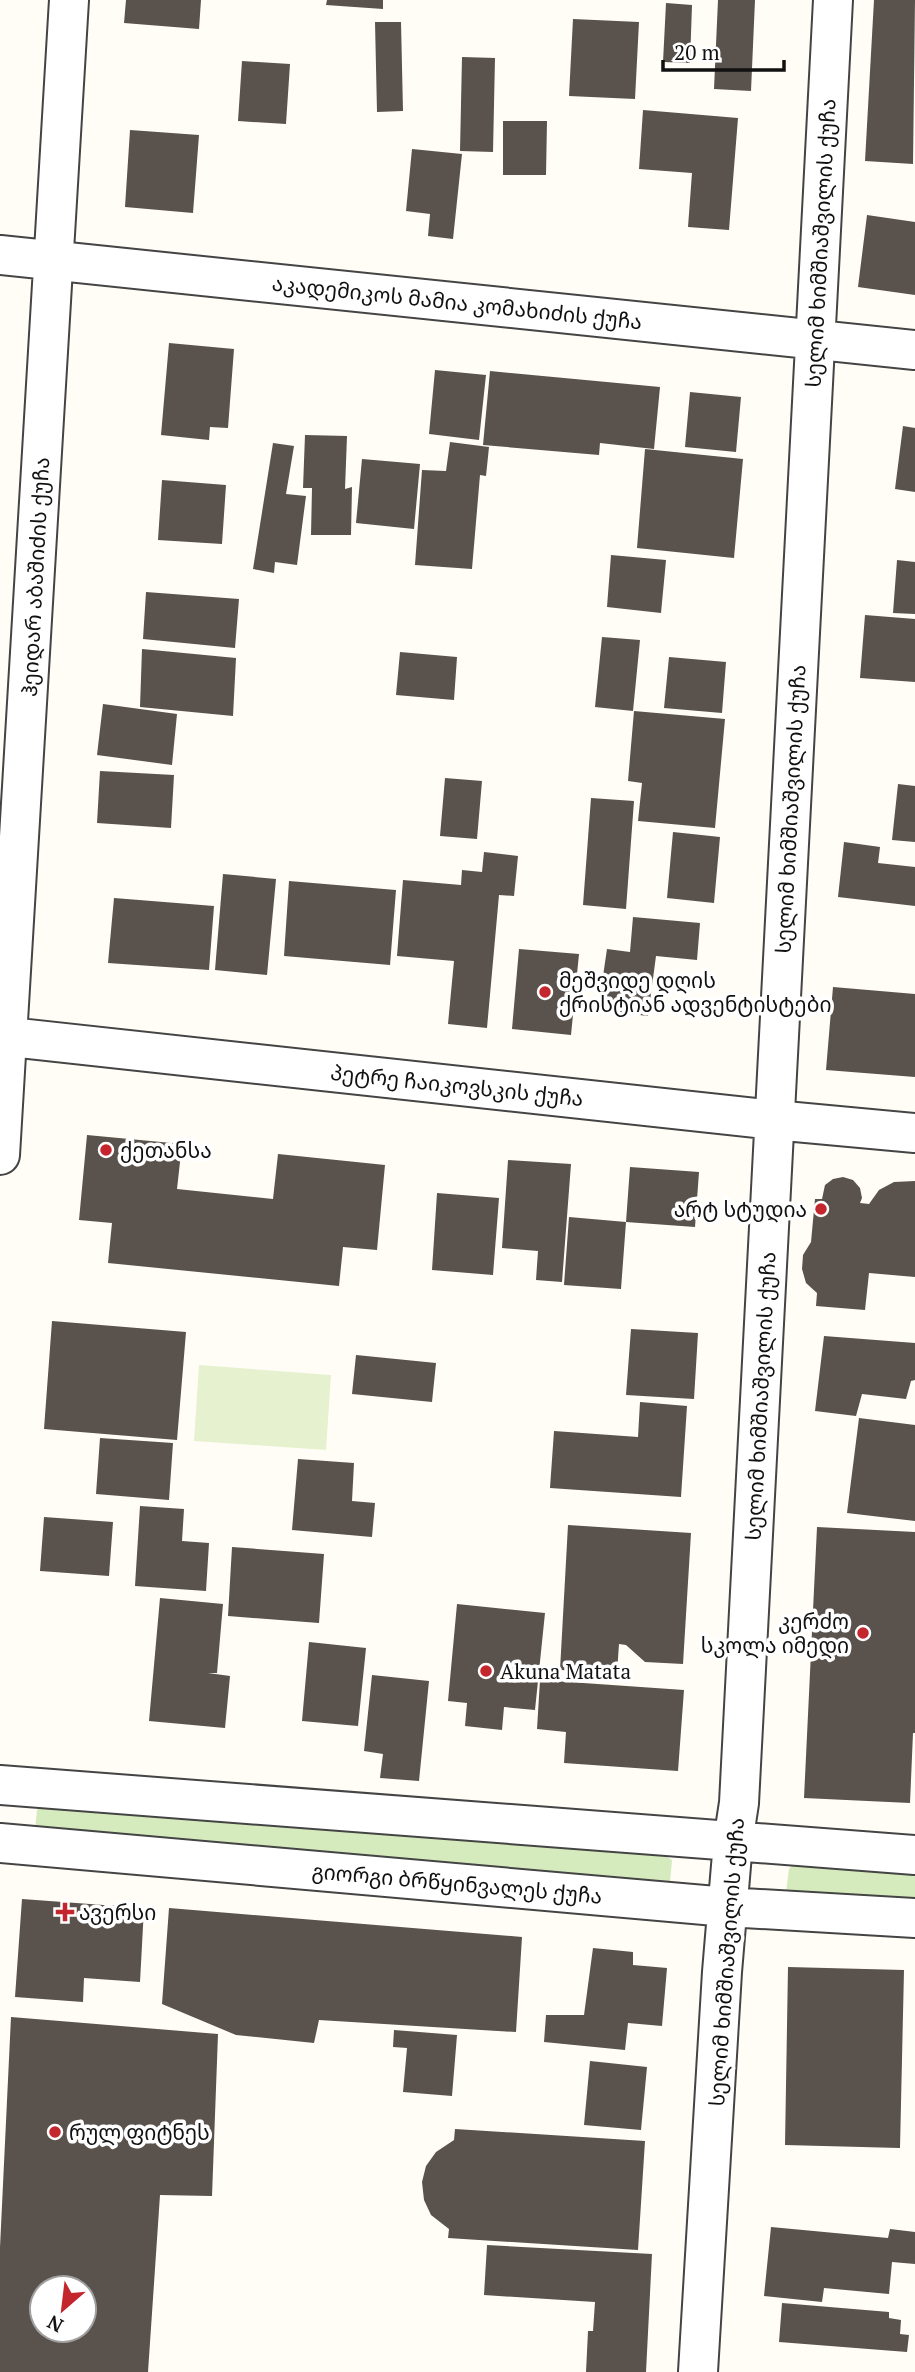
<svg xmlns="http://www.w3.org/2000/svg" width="915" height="2372" viewBox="0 0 915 2372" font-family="'PT Serif','Noto Sans Georgian',serif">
<rect width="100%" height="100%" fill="#fffdf5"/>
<path fill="#d5ebbd" d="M49 1803 660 1853 672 1860 670 1882 658 1886 35 1830 37 1810Z
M799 1859 915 1867V1910L786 1892 789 1869Z"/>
<path fill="#e6f2cf" d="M199 1365 331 1375 326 1450 194 1441Z"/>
<path fill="#5a524d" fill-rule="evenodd" d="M126 0H201L199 29 124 23Z
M327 0H383V9L326 5Z
M718 0H755L751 91 714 89Z
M874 0H915L913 164 865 161Z
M666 3 692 5 690 63 663 62Z
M573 19 639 22 635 99 569 96Z
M375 22H401L403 111 377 112Z
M462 57 495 58 493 152 460 151Z
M242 61 290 64 286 124 238 121Z
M643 110 738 118 729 230 688 227 692 173 639 169Z
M503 121H547L546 175H503Z
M130 130 199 135 193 213 125 207Z
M412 149 462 154 453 239 428 236 430 214 406 211Z
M867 215 915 222V295L858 287Z
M169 343 234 349 228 428 210 427 209 440 161 435Z
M435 370 486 375 479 440 429 434Z
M490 371 660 387 654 449 600 443 599 455 483 445Z
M690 392 741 397 736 452 685 447Z
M903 426 915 428V492L895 489Z
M305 435 347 436 345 489 352 487 351 535H311L312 488H303Z
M450 442 489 447 486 476 480 475 472 569 415 565 422 470 446 471Z
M273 443 294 446 286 494 306 496 297 565 275 562 274 573 253 569Z
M645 449 743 459 734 558 637 548Z
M362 459 420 464 414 529 356 523Z
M162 480 226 485 222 544 158 540Z
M611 555 666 560 661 613 607 607Z
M897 560 915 562V614L893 613Z
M146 592 239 599 235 648 143 639Z
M865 615 915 619V682L860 678Z
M602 637 640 640 633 711 595 707Z
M142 649 236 658 233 716 140 707Z
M400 652 457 657 454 700 396 695Z
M669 657 726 662 722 713 664 708Z
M103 704 177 714 172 765 97 755Z
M634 711 725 719 715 828 638 821 642 783 628 781Z
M100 771 174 775 171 828 97 823Z
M445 778 482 781 477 839 440 836Z
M898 784 915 786V842L892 840Z
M591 798 634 801 626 909 583 905Z
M673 832 720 837 714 903 667 898Z
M844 842 880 847 878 863 915 867V906L838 897Z
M484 852 518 856 514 896 499 895 487 1028 448 1024 454 961 397 956 403 880 461 885 462 870 482 872Z
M223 874 276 879 267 975 215 970Z
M289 881 396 890 390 965 284 956Z
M114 898 214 906 209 970 108 963Z
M633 917 700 923 697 960 656 956 648 1016 598 1010 607 949 630 952Z
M519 949 579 954 571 1035 512 1029Z
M833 987 915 994V1077L826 1070Z
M87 1135 182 1144 177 1189 273 1199 278 1154 385 1165 377 1250 343 1247 339 1286 108 1263 112 1223 79 1220Z
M508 1160 571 1164 562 1282 536 1280 538 1251 502 1248Z
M630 1167 699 1172 695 1227 626 1222 621 1289 564 1285 569 1217 626 1222Z
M843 1177 853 1180 860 1188 862 1198 860 1203 869 1204 879 1190 894 1182 915 1181V1277L869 1273 865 1310 816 1306 817 1293 806 1283 802 1269 803 1255 811 1242 815 1199H822L825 1185 833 1179Z
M437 1193 499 1198 493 1275 432 1270Z
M52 1321 186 1332 177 1440 44 1429Z
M631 1329 698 1333 694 1399 626 1395Z
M824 1336 915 1343V1380L911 1381 906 1399 862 1394 856 1416 815 1411Z
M356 1355 436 1363 432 1402 352 1394Z
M640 1402 687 1406 681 1497 550 1488 554 1431 638 1437Z
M859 1418 915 1425V1521L847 1513Z
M100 1438 173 1443 169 1500 96 1494Z
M298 1459 354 1463 352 1501 375 1503 372 1537 292 1530Z
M140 1506 184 1509 182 1541 209 1543 206 1591 135 1586Z
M44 1517 113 1522 109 1576 40 1571Z
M568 1525 691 1533 683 1664 645 1662 626 1645 619 1644 617 1673 560 1670Z
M817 1527 915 1532V1733H913L910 1803 804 1798Z
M232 1547 324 1554 319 1623 228 1616Z
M160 1598 223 1604 217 1673H208L230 1676 225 1728 149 1721Z
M457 1604 545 1613 535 1710 504 1707 502 1730 465 1726 467 1703 448 1701Z
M309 1642 366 1648 358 1726 302 1721Z
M372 1675 429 1681 419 1781 380 1778 383 1754 364 1751Z
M540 1680 684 1690 678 1771 564 1763 566 1732 537 1729Z
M22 1899 144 1908 140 1982 84 1978 83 2002 15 1997Z
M169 1908 522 1937 516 2032 319 2020 314 2043 236 2035 162 2004Z
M593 1948 633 1952V1965L667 1968 662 2026 628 2023 625 2050 544 2042 546 2015H584Z
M788 1967 904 1970 900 2148 785 2145Z
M11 2017 218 2034 212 2196 160 2195 148 2372H0V2247ZM42 2288H84V2330H42Z
M394 2030 457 2035 452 2096 403 2092 407 2048 393 2047Z
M590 2061 647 2067 641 2130 584 2125Z
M455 2129 645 2141 638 2250 448 2238 449 2229 431 2215 424 2200 422 2182 426 2166 436 2152 454 2140Z
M771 2227 888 2238 890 2229 915 2232V2264L892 2262 889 2294 824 2288 822 2302 764 2296Z
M487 2245 652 2254 646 2372H586L588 2331H593L595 2302 484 2295Z
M782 2303 889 2312V2318L901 2320 900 2334 909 2335 907 2352 779 2342Z"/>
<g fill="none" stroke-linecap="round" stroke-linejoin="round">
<g stroke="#444" stroke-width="42">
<path id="minor" d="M0 255 915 350
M0 1036 774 1120 915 1133
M0 1155 69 0
M0 1785 915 1855
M0 1843 727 1907 915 1918
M698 2372 722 1972 733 1842 739 1803 833 0"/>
</g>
<use href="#minor" stroke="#fff" stroke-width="38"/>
</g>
<g fill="#c4262e" stroke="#fff" stroke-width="2.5">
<circle cx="545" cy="992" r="7"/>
<circle cx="106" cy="1150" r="7"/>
<circle cx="821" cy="1209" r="7"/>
<circle cx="863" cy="1633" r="7"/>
<circle cx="486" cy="1671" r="7"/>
<path d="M61.5 1901.5h7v7h7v7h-7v7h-7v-7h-7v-7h7z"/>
<circle cx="55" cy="2132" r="7"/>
</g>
<g text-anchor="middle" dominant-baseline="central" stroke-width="7" stroke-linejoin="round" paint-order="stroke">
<g font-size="21" fill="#111" stroke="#fff">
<text transform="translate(820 243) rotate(-87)">სელიმ ხიმშიაშვილის ქუჩა</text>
<text transform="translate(457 302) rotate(6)">აკადემიკოს მამია კომახიძის ქუჩა</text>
<text transform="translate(35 577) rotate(-87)">ჰეიდარ აბაშიძის ქუჩა</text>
<text transform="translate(790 809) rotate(-87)">სელიმ ხიმშიაშვილის ქუჩა</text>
<text transform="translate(457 1085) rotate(6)">პეტრე ჩაიკოვსკის ქუჩა</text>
<text transform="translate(760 1396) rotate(-87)">სელიმ ხიმშიაშვილის ქუჩა</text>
<text transform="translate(457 1883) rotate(5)">გიორგი ბრწყინვალეს ქუჩა</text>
<text transform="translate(726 1962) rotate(-86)">სელიმ ხიმშიაშვილის ქუჩა</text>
</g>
<g font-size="21" fill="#111" stroke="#fff" text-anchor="start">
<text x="559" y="980">მეშვიდე დღის<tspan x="559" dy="24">ქრისტიან ადვენტისტები</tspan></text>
<text x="120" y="1150">ქეთანსა</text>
<text x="807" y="1209" text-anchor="end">არტ სტუდია</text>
<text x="849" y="1621" text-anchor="end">კერძო<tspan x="849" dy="24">სკოლა იმედი</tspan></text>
<text x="500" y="1671">Akuna Matata</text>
<text x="79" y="1912">ავერსი</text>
<text x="69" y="2132">რულ ფიტნეს</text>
</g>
</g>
<g transform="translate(63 2309) rotate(208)"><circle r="33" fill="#ffffff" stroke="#a0a0a0" stroke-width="2"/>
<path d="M0-5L12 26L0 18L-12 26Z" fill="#c4262e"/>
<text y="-10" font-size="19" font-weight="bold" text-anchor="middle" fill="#111111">N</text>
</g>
<path d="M663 60v10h121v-10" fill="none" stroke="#111111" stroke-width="3.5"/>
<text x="674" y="60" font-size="21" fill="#111111" stroke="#ffffff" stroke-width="5" paint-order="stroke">20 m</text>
</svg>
